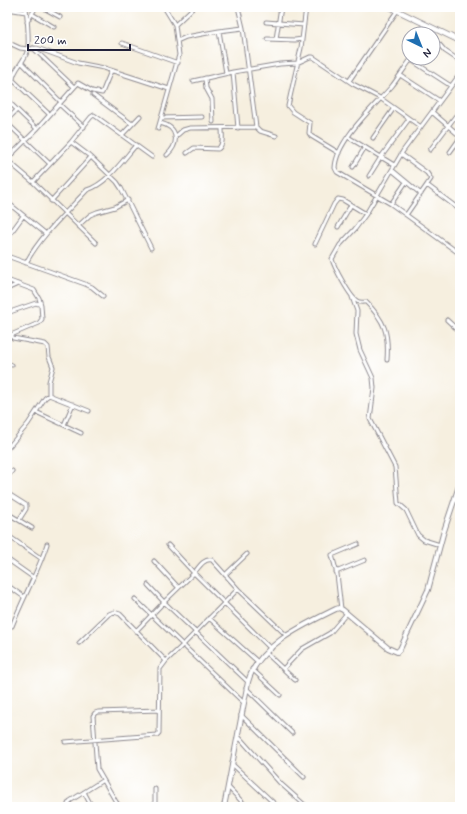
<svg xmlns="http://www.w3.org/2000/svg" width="467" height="814" viewBox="0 0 467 814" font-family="Mynerve,sans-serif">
<rect width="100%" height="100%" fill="#fff"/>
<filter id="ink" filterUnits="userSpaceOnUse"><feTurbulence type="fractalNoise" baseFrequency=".025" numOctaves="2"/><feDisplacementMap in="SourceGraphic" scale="8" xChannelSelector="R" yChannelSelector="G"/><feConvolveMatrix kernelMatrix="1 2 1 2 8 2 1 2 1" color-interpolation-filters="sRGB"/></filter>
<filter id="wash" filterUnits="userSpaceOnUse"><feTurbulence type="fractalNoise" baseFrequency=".012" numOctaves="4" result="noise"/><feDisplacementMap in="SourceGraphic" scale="16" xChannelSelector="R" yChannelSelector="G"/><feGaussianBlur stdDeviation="0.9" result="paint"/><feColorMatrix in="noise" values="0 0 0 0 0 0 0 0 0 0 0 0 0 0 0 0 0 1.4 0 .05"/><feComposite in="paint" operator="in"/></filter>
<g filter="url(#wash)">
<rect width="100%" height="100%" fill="#f6efdf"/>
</g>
<g filter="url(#ink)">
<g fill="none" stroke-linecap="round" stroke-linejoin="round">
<g stroke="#8c888d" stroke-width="5">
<path id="minor" d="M26 7C27 18 30 43 27 52 24 62 13 70 13 80L49 114
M42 7 60 17
M238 7 243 28 256 127 260 131 276 136
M280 7 306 8
M306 7 301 48 288 106 293 112 310 123 309 133 311 136 339 153
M7 9 26 12
M32 14 54 27
M27 22 36 7
M266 22 304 25
M175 25 194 7
M427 34 431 28
M267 39 295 40 302 39
M276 39 281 7
M177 41 186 37 219 31
M7 42 20 48 28 49 37 48 78 63 104 68 169 89
M122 43 178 63
M439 44 445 51 460 61
M33 48 74 87
M412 58C405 67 399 77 392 86 375 106 336 140 335 168L337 172 391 204 460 254
M411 60 451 86
M22 63 61 102
M233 72 238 128
M226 73 219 31 243 28
M400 75 440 101
M205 78 206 88 212 99 213 122
M193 81 233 72 280 64 297 63 310 57H313L353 84 380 98 421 127
M349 81 397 11
M93 95 132 124
M8 101 37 129
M59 104 84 127
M432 112 460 136
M161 118 202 117
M7 120 17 110
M7 123 50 164
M160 123C178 127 180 143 167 155
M158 129 179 55 175 25 164 7
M122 135 140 116
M175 137 183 130 190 128 256 127
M348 137 394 165
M373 138 394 108
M71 142 91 117 94 115 152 157
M7 149 11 154
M430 150 460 110
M450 152 460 138
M187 153 194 148 218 149C224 145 222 135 222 128
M401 154 427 173 431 179 406 215
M91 157 117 182 121 188 151 248
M7 159 37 129 78 83 92 91 102 93 111 71
M7 160 33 182 96 243
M353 167 365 147
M392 170 421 194
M369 176 381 157 409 119
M33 182 71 142 91 157 51 201
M427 185 460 210
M7 202 46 234
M391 204 406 182
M78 226 90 215 97 212 115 207 128 200
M338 227 351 205
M7 238 23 216
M315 244 334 204 338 199 343 200 366 214
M7 256 85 284 92 287 103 296
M26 263C41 235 65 214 87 190 107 184 123 160 136 145
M7 280 34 290 39 298 41 305
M7 289 18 284
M352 297 357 311 356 334 360 350 373 378 374 388 370 419 395 467 398 503 406 510 418 535 424 540 440 545
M7 313 36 303 41 305 42 319 39 323 11 335 13 338 45 344 48 347 49 357 53 367 49 382V395
M447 320 460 332
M387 360C389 333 385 321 366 302 363 302 360 303 357 301 350 297 334 267 332 259L340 245 355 229 366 214 403 151 460 74
M7 363 12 365
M36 412 81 433
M64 425 73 404
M7 449 28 424 45 398 49 395 89 411
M7 477 12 471
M7 493 26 505V509L19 520
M7 513 32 528
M7 535 42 559
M168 545 194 573C199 567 204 558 212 560L238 589
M7 559 34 578
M154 561 178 587
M336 572 365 560
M225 575 247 554
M7 585 24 597
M341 609 337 574 332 555 358 544
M209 618 258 662
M12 626C23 598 38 572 47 544
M136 631 164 602 148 585
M79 643 109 614 114 612 120 614 166 661 183 645 135 599
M266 653 295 680
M252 669 280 695
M283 669 302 649 330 633 347 613
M248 682 164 602 194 573 271 649
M246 688 292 733
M244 703 183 645 238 589 286 635
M241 715 304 777
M238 736 280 783 307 807
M65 742 157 735 159 733 160 669 166 661
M232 764 278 807
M228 787 247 807
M84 792 92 807
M70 807 68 804 70 801 103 780
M111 807 117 803
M119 807 97 769 93 716 95 713 98 712 159 710
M154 807 155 802V789"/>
</g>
<g stroke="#8c888d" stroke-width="6">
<path id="tertiary" d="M224 807 248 682C258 645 304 625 336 609L339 608 343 610 388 648 397 652 400 649 428 590 443 534 460 483"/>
</g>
<g stroke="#8c888d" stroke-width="6">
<path id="secondary" d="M390 7 460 41"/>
</g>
<use href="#minor" stroke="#fff" stroke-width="3"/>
<use href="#tertiary" stroke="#fff" stroke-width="4"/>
<use href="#secondary" stroke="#fff" stroke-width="4.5"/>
</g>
</g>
<rect width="467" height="814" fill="none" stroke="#fff" stroke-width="24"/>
<g transform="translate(421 46) rotate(137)"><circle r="19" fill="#ffffff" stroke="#a7a7b1"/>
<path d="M0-3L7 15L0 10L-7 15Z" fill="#1f6fb2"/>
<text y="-6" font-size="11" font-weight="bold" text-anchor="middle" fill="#22223b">N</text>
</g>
<path d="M28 44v6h102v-6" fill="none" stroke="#22223b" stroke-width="2"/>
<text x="34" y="44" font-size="12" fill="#22223b" stroke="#ffffff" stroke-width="3" paint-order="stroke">200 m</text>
</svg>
